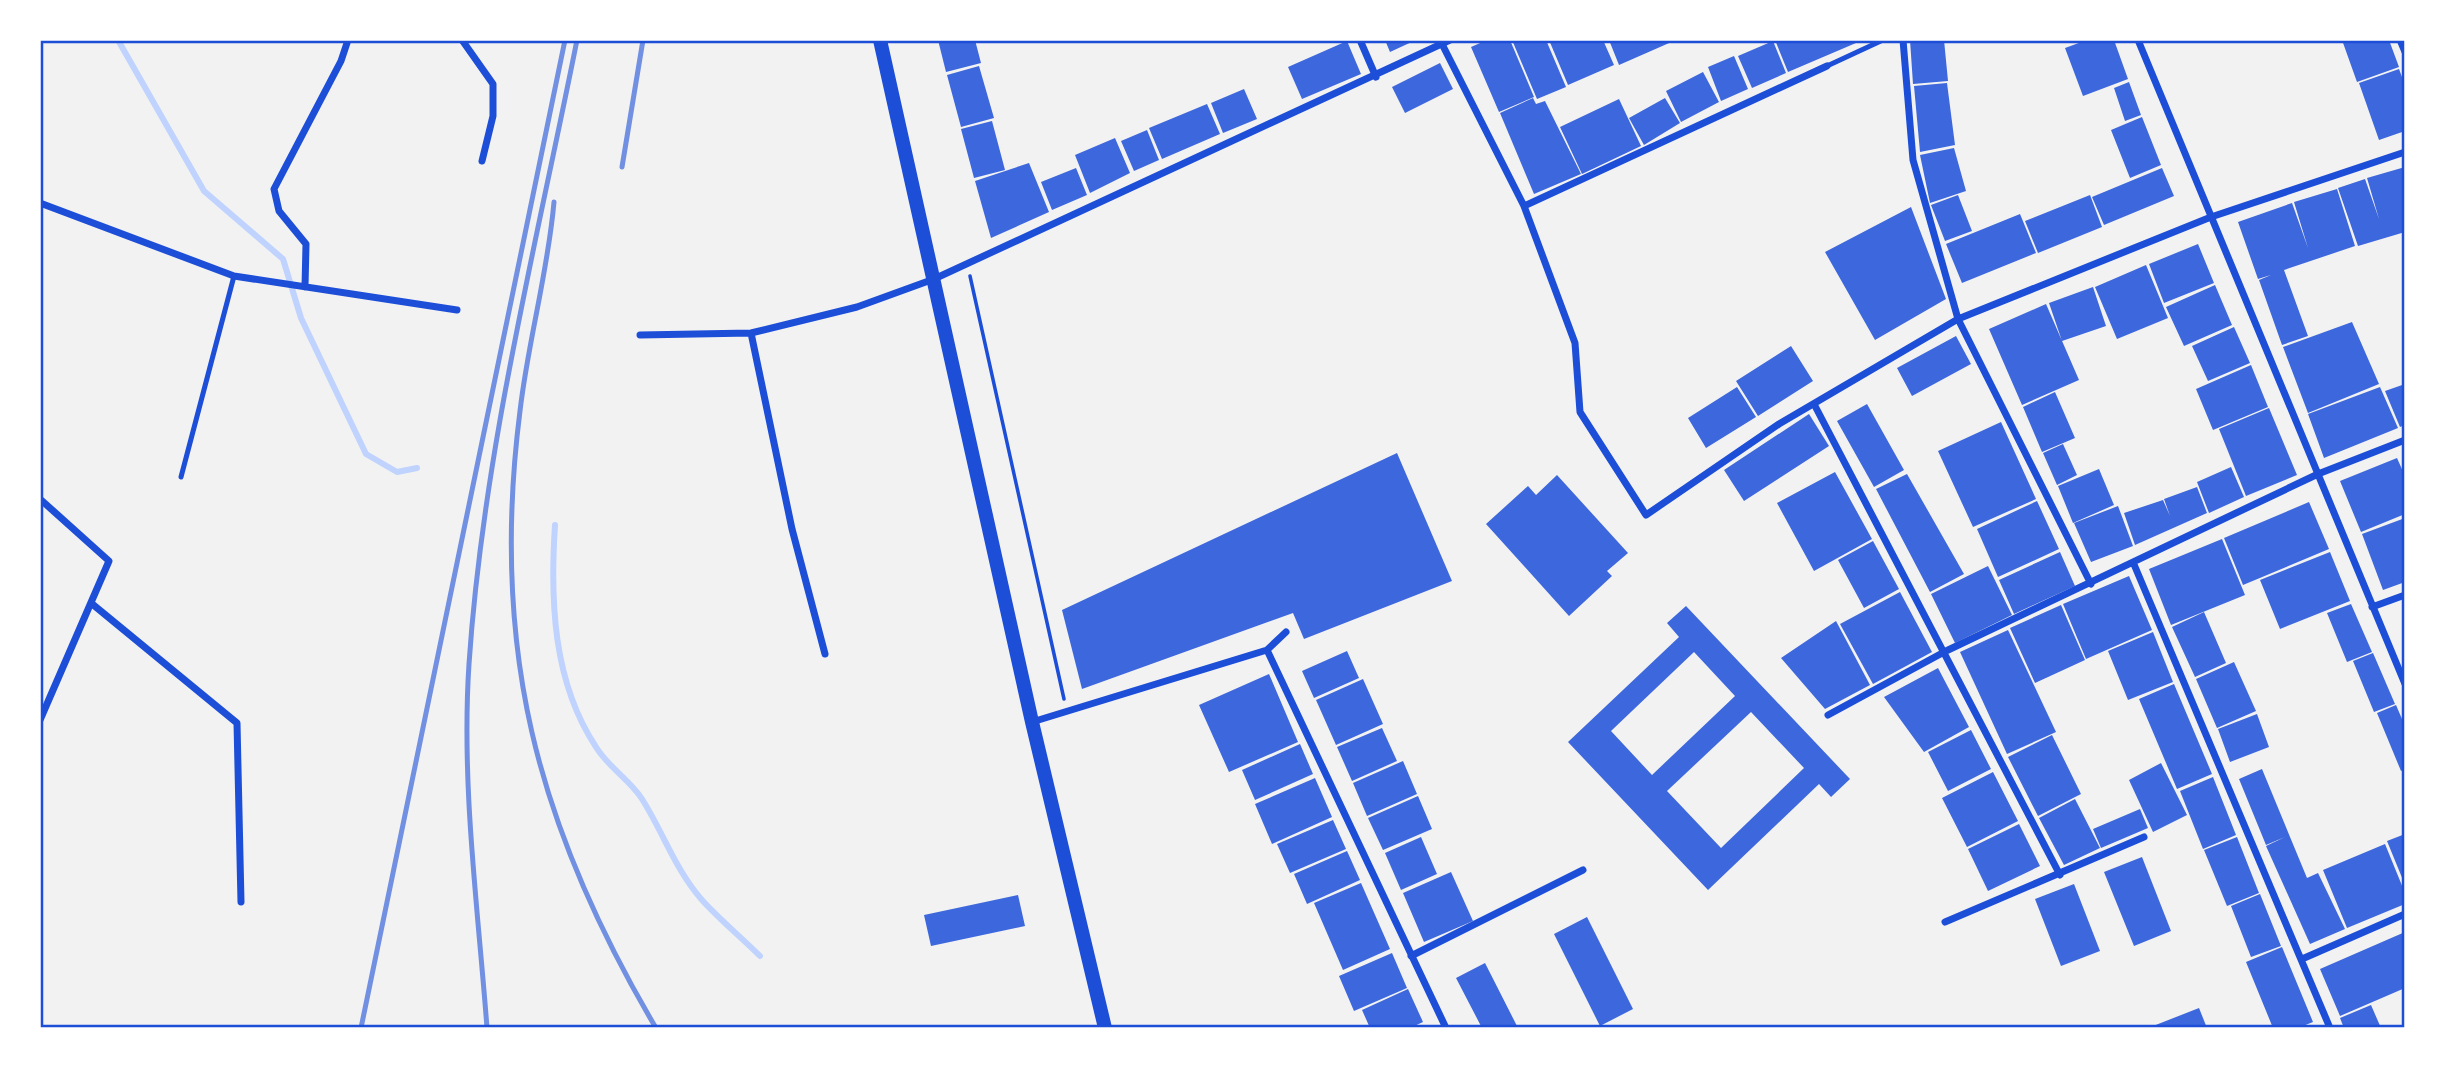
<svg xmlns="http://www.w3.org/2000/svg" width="2445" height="1068" viewBox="0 0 2445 1068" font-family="'Fira Sans Condensed',sans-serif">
<rect width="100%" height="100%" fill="#f2f2f2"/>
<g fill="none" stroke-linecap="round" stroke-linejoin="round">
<path stroke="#bfd3fe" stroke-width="6" d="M118 40 204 191 283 259 301 318 366 454 397 472 417 468
M555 525C550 601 553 682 596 747 608 767 630 780 642 799 663 832 676 871 702 900 720 920 741 937 760 956"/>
</g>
<path fill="#3d67dc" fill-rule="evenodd" d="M938 40H975L981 63 946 72Z
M1385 40H1416L1390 52Z
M1487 40H1510L1534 97 1499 112 1471 47Z
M1512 40H1546L1566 87 1537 99Z
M1549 40H1603L1614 65 1568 85Z
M1609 40H1676L1619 65Z
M1775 40H1863L1788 72Z
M1910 40H1944L1948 81 1913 84Z
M2087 40H2114L2128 79 2083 96 2065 48Z
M2342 40H2389L2399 67 2357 82Z
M1347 41 1361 74 1302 99 1288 67Z
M1773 41 1786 73 1752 88 1738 56Z
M1734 56 1748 89 1721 101 1708 67Z
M1440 63 1453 89 1405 113 1392 87Z
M979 66 994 118 961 127 947 75Z
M2399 69 2405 85V131L2379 140 2359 83Z
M1703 72 1719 102 1681 122 1666 91Z
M2129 82 2141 115 2125 121 2114 88Z
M1947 83 1955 145 1920 152 1914 86Z
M1244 89 1257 119 1223 133 1211 103Z
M1533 98 1536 104 1545 101 1581 174 1534 194 1500 113Z
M1665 98 1680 123 1644 145 1629 118Z
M1619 99 1641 146 1582 174 1560 127Z
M1207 104 1220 134 1162 159 1149 128Z
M2142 117 2161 165 2130 178 2111 130Z
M992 121 1005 170 974 178 961 129Z
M1147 130 1159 160 1134 171 1121 141Z
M1115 138 1130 173 1090 193 1075 155Z
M1954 148 1966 191 1930 203 1920 155Z
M1029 163 1049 212 991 238 975 181Z
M2405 167V232L2358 246 2338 188 2365 179 2379 219 2367 178Z
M1076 168 1087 195 1052 210 1041 182Z
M2162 168 2174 196 2104 225 2092 197Z
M2337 189 2355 246 2284 270 2308 336 2282 345 2259 280 2271 275 2258 279 2238 222 2292 203 2308 248 2294 202Z
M1958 195 1972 231 1945 241 1931 205Z
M2090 195 2102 227 2038 253 2025 221Z
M1911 207 1946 299 1875 340 1825 252Z
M2020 214 2036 253 1962 283 1946 244Z
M2198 244 2214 283 2164 303 2149 264Z
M2146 265 2168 318 2117 339 2095 287Z
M2215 285 2232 325 2184 346 2166 307Z
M2093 287 2106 326 2062 341 2049 303Z
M2046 304 2079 380 2022 405 1989 329Z
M2352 322 2379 384 2308 413 2283 347Z
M2234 327 2250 363 2208 381 2192 346Z
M1956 336 1971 364 1912 396 1897 368Z
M1791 346 1813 381 1758 416 1736 381Z
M2251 365 2268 407 2213 430 2196 389Z
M2405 384V425L2400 427 2385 391Z
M1737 387 1756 417 1706 448 1688 418Z
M2380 387 2398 428 2324 458 2308 414Z
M2055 392 2075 438 2042 452 2023 407Z
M1867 404 1904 470 1874 487 1837 421Z
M2269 408 2297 475 2246 496 2219 429Z
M1809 414 1829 446 1744 501 1724 470Z
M2001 422 2036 499 1973 527 1938 451Z
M2063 444 2077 475 2057 485 2043 453Z
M1397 453 1452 581 1304 639 1293 613 1082 689 1062 610Z
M2397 458 2405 476V514L2361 532 2340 481Z
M2231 467 2244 497 2209 513 2197 482Z
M2099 469 2114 505 2073 523 2058 486Z
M1835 472 1872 539 1814 571 1777 503Z
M1907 474 1964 574 1930 592 1876 489Z
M1557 475 1628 553 1607 571 1612 576 1569 616 1486 524 1528 486 1536 495Z
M2197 487 2207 513 2135 545 2124 513 2163 500 2170 516 2164 499Z
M2037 501 2059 549 1998 577 1977 529Z
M2309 502 2329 549 2243 585 2224 538Z
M2118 506 2133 546 2091 562 2074 523Z
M2405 518V582L2383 590 2362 534Z
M2222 539 2245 595 2171 625 2149 569Z
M1873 541 1899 589 1864 608 1838 560Z
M2060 552 2075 586 2014 614 1999 580Z
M2330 552 2350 601 2280 629 2260 580Z
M1988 566 2012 615 1955 643 1931 594Z
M2129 576 2152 630 2086 659 2063 604Z
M1900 592 1932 652 1873 684 1840 624Z
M2351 604 2372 652 2347 662 2327 613Z
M2061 605 2085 660 2035 683 2010 628Z
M1686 606 1850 779 1831 797 1819 784 1708 890 1568 742 1679 637 1667 623ZM1694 652 1735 696 1652 775 1611 731ZM1751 712 1804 768 1721 848 1667 791Z
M2204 612 2226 663 2195 677 2172 627Z
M1836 621 1870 685 1825 709 1781 658Z
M2008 630 2056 732 2007 754 1960 652Z
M2153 632 2173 682 2128 700 2108 651Z
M1347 651 1359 678 1314 698 1302 671Z
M2373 653 2395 704 2374 712 2353 661Z
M2234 662 2256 711 2217 728 2196 679Z
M1938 668 1969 727 1924 752 1884 697Z
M1269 674 1298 742 1229 772 1199 705Z
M1363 679 1383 724 1336 745 1316 700Z
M2174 684 2212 774 2177 789 2139 699Z
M2396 705 2405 726V769L2401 771 2377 713Z
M2257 714 2269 747 2230 762 2218 729Z
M1382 728 1397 761 1352 781 1337 747Z
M1971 730 1991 769 1948 791 1928 752Z
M2052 735 2081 794 2038 816 2008 757Z
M1300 744 1313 774 1255 800 1242 770Z
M1403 761 1417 794 1367 816 1353 783Z
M2161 763 2187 815 2153 832 2129 780Z
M2262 769 2307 878 2318 873 2345 929 2310 944 2266 846 2285 837 2266 845 2239 779Z
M1993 772 2018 821 1967 847 1942 798Z
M2213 777 2236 835 2203 849 2180 791Z
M1315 778 1332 817 1272 844 1255 804Z
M1418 796 1432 829 1383 850 1368 818Z
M2075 799 2100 848 2064 865 2039 818Z
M2140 809 2148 828 2101 848 2093 829Z
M1333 820 1346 849 1290 873 1277 844Z
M2019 824 2040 866 1988 891 1968 849Z
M2405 834V885L2387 841Z
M1421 837 1437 874 1401 890 1385 853Z
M2237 837 2259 893 2227 906 2204 850Z
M2385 844 2405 893V904L2347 928 2323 870Z
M1347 851 1360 880 1307 904 1294 874Z
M2142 857 2171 931 2134 946 2104 872Z
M1451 872 1473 921 1424 942 1403 893Z
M1361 883 1390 949 1343 970 1314 903Z
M2074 884 2100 951 2061 966 2035 899Z
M2260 894 2281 946 2251 957 2231 906Z
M1018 895 1025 926 931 946 924 915Z
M1587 917 1633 1009 1600 1026 1554 934Z
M2405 932V988L2340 1016 2320 969Z
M2282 947 2313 1022 2298 1028H2273L2246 962Z
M1392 953 1407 988 1354 1011 1339 976Z
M1485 963 1518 1028H1482L1456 978Z
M1408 989 1423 1022 1410 1028H1370L1362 1010Z
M2371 1005 2381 1028H2344L2340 1018Z
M2199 1008 2207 1028H2148Z"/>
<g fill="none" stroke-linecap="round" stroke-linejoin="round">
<path stroke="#1d4ed8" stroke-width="3.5" d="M970 276 1064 699"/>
<path stroke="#1d4ed8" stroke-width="5" d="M1827 66 1883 40
M181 477 234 276"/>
<path stroke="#1d4ed8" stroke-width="7" d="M462 40 493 84V116L482 161
M1360 40 1376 77
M1903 40 1913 160 1958 319 2091 584
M2138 40 2405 684
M2400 40 2405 52
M1442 44 1524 206 1575 343 1580 412 1646 515 1779 424 1958 319 2211 217 2405 152
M40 203 234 276 457 310
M1524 206 1827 66
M305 287 306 244 279 211 274 189 341 61 348 40
M751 333 792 529 825 654
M640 335 751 333 857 307 934 279 1450 40
M1814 404 2060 875
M40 499 109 561 40 720
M2133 562 2330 1028
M91 603 237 723 241 902
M2372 607 2405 595
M1267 650 1446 1028
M1828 715 1946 651 2318 474 2405 440
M1032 722 1267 650 1286 632
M1945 922 2144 837
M1411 956 1583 870
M2302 959 2405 914"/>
<path stroke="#1d4ed8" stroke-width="14" d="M880 40 1032 722 1105 1028"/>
<path stroke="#7290e2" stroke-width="5" d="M622 167 643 40
M554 202C548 272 528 341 520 411 490 646 536 825 656 1028
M361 1028 565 40
M487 1028C478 908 461 785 469 664 483 454 536 246 577 40"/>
</g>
<rect width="2445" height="1068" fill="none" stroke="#ffffff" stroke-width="84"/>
<rect x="42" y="42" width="2361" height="984" fill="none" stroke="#1d4ed8" stroke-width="2.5"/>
</svg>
